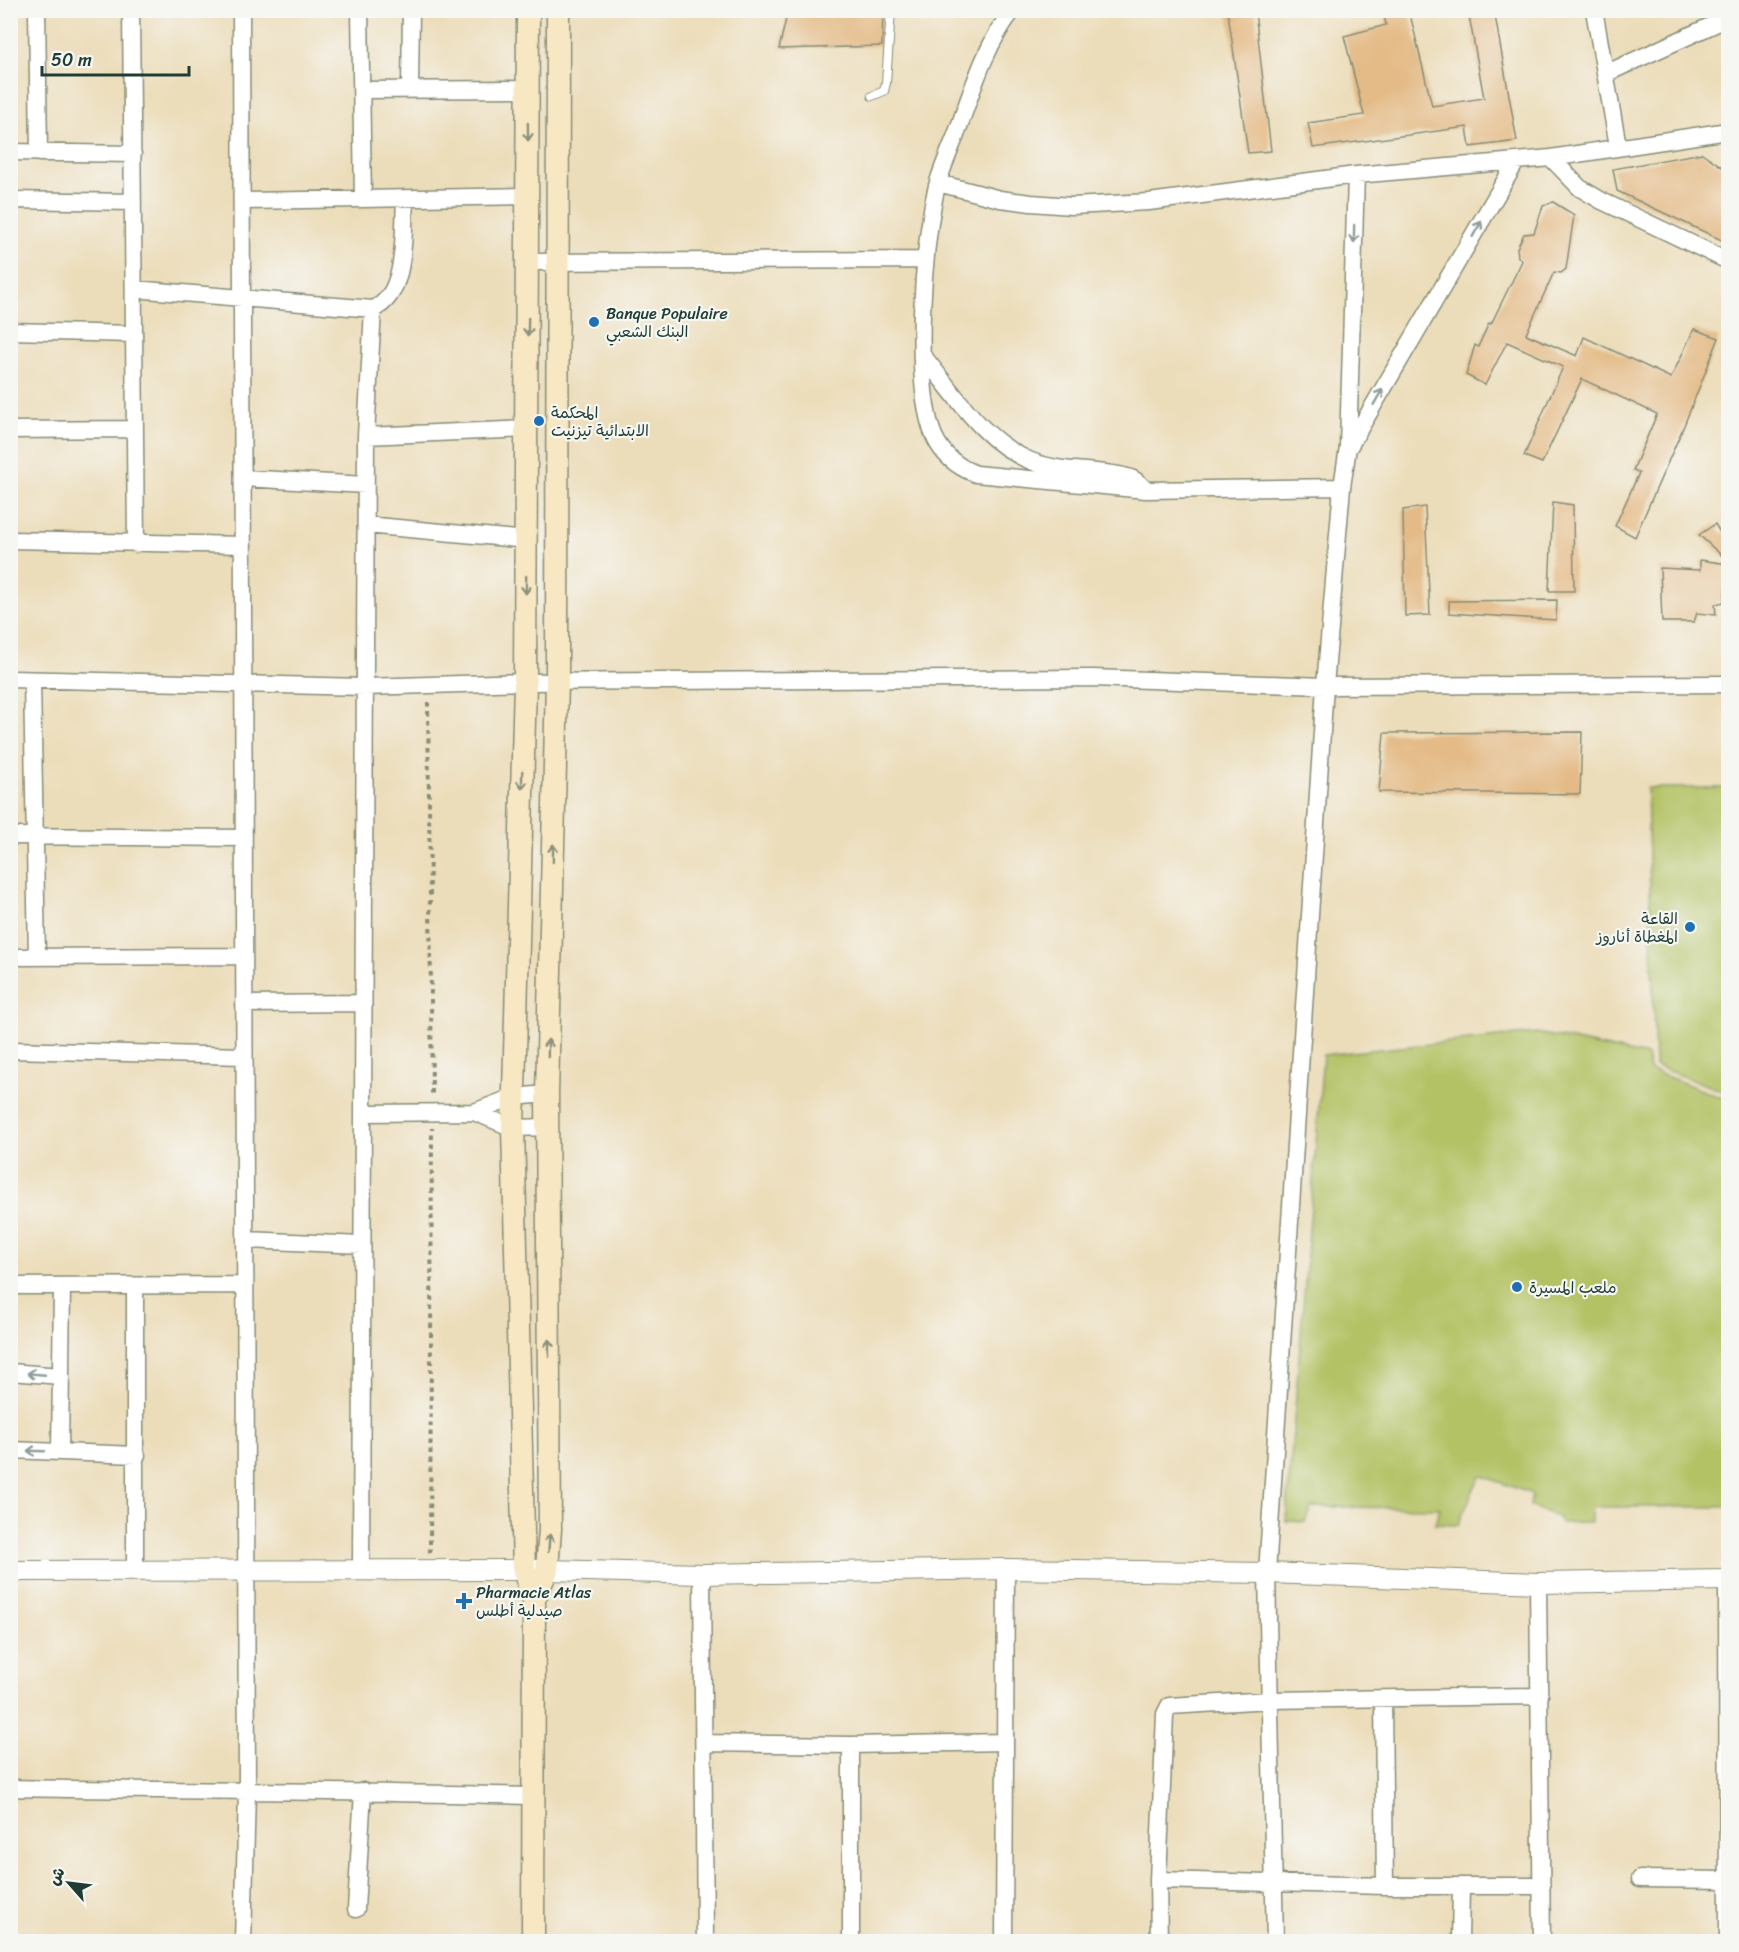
<svg xmlns="http://www.w3.org/2000/svg" width="1739" height="1952" viewBox="0 0 1739 1952" font-family="Sriracha,'Playpen Sans Arabic',sans-serif">
<rect width="100%" height="100%" fill="#f6f6f2"/>
<filter id="ink" filterUnits="userSpaceOnUse"><feTurbulence type="fractalNoise" baseFrequency=".0167" numOctaves="2"/><feDisplacementMap in="SourceGraphic" scale="12" xChannelSelector="R" yChannelSelector="G"/><feConvolveMatrix kernelMatrix="1 2 1 2 8 2 1 2 1" color-interpolation-filters="sRGB"/></filter>
<filter id="wash" filterUnits="userSpaceOnUse"><feTurbulence type="fractalNoise" baseFrequency=".008" numOctaves="4" result="noise"/><feDisplacementMap in="SourceGraphic" scale="24" xChannelSelector="R" yChannelSelector="G"/><feGaussianBlur stdDeviation="1.35" result="paint"/><feColorMatrix in="noise" values="0 0 0 0 0 0 0 0 0 0 0 0 0 0 0 0 0 1.4 0 .05"/><feComposite in="paint" operator="in"/></filter>
<g filter="url(#wash)">
<rect width="100%" height="100%" fill="#ecddba"/>
<path fill="#b3c265" stroke="#69804c" stroke-width="1.5" d="M1647 788H1728V1093L1655 1066Z
M1537 1033 1647 1056 1650 1070 1728 1100V1507H1592L1591 1522 1560 1523 1558 1517 1530 1506 1532 1494 1480 1475 1458 1525 1435 1524 1440 1508 1311 1507 1305 1522 1286 1521 1323 1055Z"/>
<g id="blocks">
<path fill="#e4bb87" d="M788 10H883L882 46 779 49Z
M1383 10H1409L1432 106 1484 98 1468 10H1494L1517 141 1470 147 1467 127 1313 148 1308 123 1364 115 1344 36 1386 25Z
M1255 11 1271 151 1248 153 1228 13Z
M1702 153 1725 169 1728 176V243L1617 191 1613 169Z
M1553 202 1574 215 1566 269 1561 273 1554 272 1526 334 1577 356 1584 337 1671 378 1694 329 1719 338 1683 428 1635 537 1615 526 1639 473 1633 470 1657 414 1582 379 1542 463 1524 456 1563 367 1507 342 1485 385 1466 375 1475 345 1478 347 1489 323 1491 324 1522 261 1518 257 1517 248 1524 234 1534 233 1543 206Z
M1553 502 1573 505 1574 591H1549Z
M1425 507 1430 615 1405 616 1403 510Z
M1715 524 1721 534 1728 532V561L1699 535Z
M1700 560 1728 564 1724 602 1715 604 1716 615 1697 613 1694 622H1662L1660 568 1700 570Z
M1557 600 1556 620 1449 613V601Z
M1582 732 1580 794 1379 792 1384 733Z"/>
</g>
</g>
<g filter="url(#ink)">
<use href="#blocks" fill-opacity="0" stroke="#868d77" stroke-width="1.5"/>
<g fill="none" stroke-linecap="round" stroke-linejoin="round">
<g stroke="#868d77" stroke-width="10">
<path id="service" d="M872 96 884 91 886 83 891 10"/>
</g>
<g stroke="#868d77" stroke-width="19">
<path id="minor" d="M37 10 39 153
M131 10 136 544
M241 10 247 1793 243 1942
M360 10 363 198
M1013 10C985 45 971 94 956 135 950 150 943 166 938 182 923 237 912 384 934 436 943 456 957 467 976 474L1146 490 1342 487
M1594 10 1618 146
M1605 74 1728 18
M362 90 527 89
M410 90 411 10
M10 152 133 154
M1551 158 1580 188 1602 201 1728 261
M938 183 1000 199 1031 203 1072 206 1149 202 1356 175 1551 158 1728 131
M10 200 133 202
M242 201 529 196
M529 262 925 260
M134 289 373 309
M10 331 134 334
M923 356C955 394 983 442 1031 461 1063 474 1100 468 1131 478 1137 480 1141 485 1145 489
M10 430 135 429
M366 436 527 429
M1349 447 1516 162
M243 478 366 485
M366 525 527 540
M10 540 243 545
M10 679 365 687 525 682 1092 678 1325 686 1728 684
M32 680 37 957
M10 836 244 838
M10 957 244 956
M244 1004 363 1003
M10 1050 244 1056
M474 1112 513 1128 548 1127
M363 1113 474 1112 513 1097 547 1094
M245 1240 362 1245
M10 1286 245 1285
M135 1286V1571
M10 1372 61 1376
M10 1450 137 1455
M60 1452 62 1286
M361 1570 366 436 373 309C408 295 403 231 405 200
M702 1574 705 1942
M1727 1580 1728 1942
M1538 1583 1542 1942
M1383 1699 1385 1886
M704 1743 851 1745 1005 1742
M10 1788C185 1791 359 1791 534 1796
M1640 1879 1728 1880
M1158 1880 1385 1886H1542
M356 1909 363 1791
M851 1942V1745
M1004 1942 1006 1569
M1159 1942 1158 1880 1165 1714 1169 1706 1270 1700 1540 1696
M1275 1942 1267 1573 1325 686 1342 487 1348 447 1356 175
M1460 1942 1461 1886"/>
</g>
<g stroke="#868d77" stroke-width="22">
<path id="tertiary" d="M10 1571 547 1570 702 1574 1006 1569 1267 1573 1538 1583 1728 1580"/>
</g>
<g stroke="#868d77" stroke-width="25">
<path id="secondary" d="M528 10 525 682 513 1128 524 1571 534 1599 533 1942
M534 1599 547 1570 550 1529 547 1094 557 682 558 10"/>
</g>
<path stroke="#868d77" stroke-width="4" stroke-dasharray="4.5 4.5" stroke-linecap="butt" d="M428 702 432 1097
M430 1553 432 1128"/>
<use href="#service" stroke="#fff" stroke-width="8"/>
<use href="#minor" stroke="#fff" stroke-width="16"/>
<use href="#tertiary" stroke="#fff" stroke-width="20"/>
<use href="#secondary" stroke="#f8e7c3" stroke-width="22"/>
</g>
<defs><path id="oneway-shaft" d="M-6 0H5M1.5-3L5.5 0L1.5 3" fill="none" stroke-width="1.6" stroke-linecap="round" stroke-linejoin="round" transform="scale(1.5)"/></defs>
<g stroke="#8c927c">
<use href="#oneway-shaft" transform="translate(528 132) rotate(89)"/>
<use href="#oneway-shaft" transform="translate(528 327) rotate(91)"/>
<use href="#oneway-shaft" transform="translate(526 585) rotate(91)"/>
<use href="#oneway-shaft" transform="translate(522 780) rotate(92)"/>
<use href="#oneway-shaft" transform="translate(553 853) rotate(-89)"/>
<use href="#oneway-shaft" transform="translate(548 1048) rotate(-89)"/>
<use href="#oneway-shaft" transform="translate(549 1348) rotate(-90)"/>
<use href="#oneway-shaft" transform="translate(549 1543) rotate(-86)"/>
</g>
<g stroke="#8f9e9a">
<use href="#oneway-shaft" transform="translate(1477 229) rotate(-60)"/>
<use href="#oneway-shaft" transform="translate(1354 234) rotate(91)"/>
<use href="#oneway-shaft" transform="translate(1378 397) rotate(-60)"/>
<use href="#oneway-shaft" transform="translate(36 1374) rotate(-175)"/>
<use href="#oneway-shaft" transform="translate(36 1451) rotate(-178)"/>
</g>
</g>
<g fill="#1f6fb2" stroke="#f6f6f2" stroke-width="2">
<circle cx="594" cy="322" r="6"/>
<circle cx="539" cy="421" r="6"/>
<circle cx="1690" cy="927" r="6"/>
<circle cx="1517" cy="1287" r="6"/>
<path d="M461 1592h6v6h6v6h-6v6h-6v-6h-6v-6h6z"/>
</g>
<g text-anchor="middle" dominant-baseline="central" stroke-width="4.5" stroke-linejoin="round" paint-order="stroke">
<g font-size="16" fill="#1f3d34" stroke="#f6f6f2" text-anchor="start">
<text x="606" y="313">Banque Populaire<tspan x="606" dy="18">البنك الشعبي</tspan></text>
<text x="551" y="412">المحكمة<tspan x="551" dy="18">الابتدائية تيزنيت</tspan></text>
<text x="1678" y="918" text-anchor="end">القاعة<tspan x="1678" dy="18">المغطاة أناروز</tspan></text>
<text x="1529" y="1287">ملعب المسيرة</text>
<text x="476" y="1592">Pharmacie Atlas<tspan x="476" dy="18">صيدلية أطلس</tspan></text>
</g>
</g>
<rect width="1739" height="1952" fill="none" stroke="#f6f6f2" stroke-width="36"/>
<g transform="translate(69 1883) rotate(298)" stroke="#f6f6f2" stroke-width="4.5" paint-order="stroke">
<path d="M0-4.5L10 22L0 15L-10 22Z" fill="#1f3d34"/>
<text y="-9" font-size="16" font-weight="bold" text-anchor="middle" fill="#1f3d34">ش</text>
</g>
<path d="M42 66v9h147v-9" fill="none" stroke="#1f3d34" stroke-width="3"/>
<text x="51" y="66" font-size="18" fill="#1f3d34" stroke="#f6f6f2" stroke-width="4.5" paint-order="stroke">50 m</text>
</svg>
